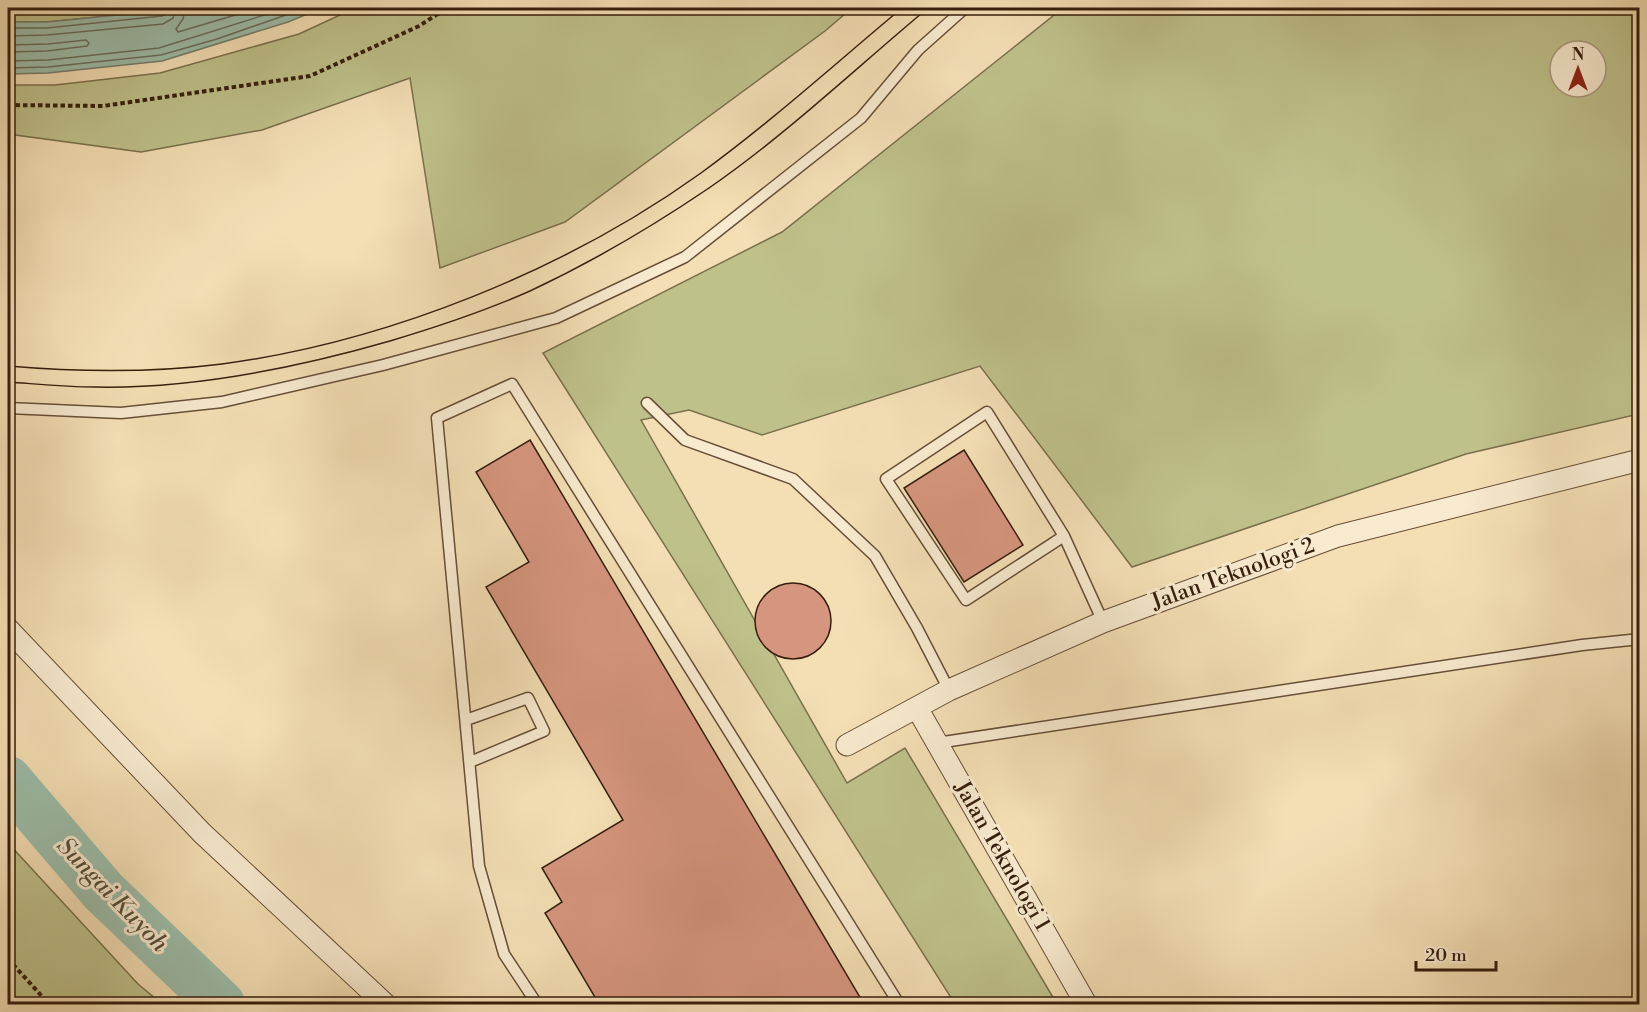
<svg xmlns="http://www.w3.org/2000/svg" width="1647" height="1012" viewBox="0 0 1647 1012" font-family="'Libre Bodoni',serif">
<rect width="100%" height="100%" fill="#f4dfb5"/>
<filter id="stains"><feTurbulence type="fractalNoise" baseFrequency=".00333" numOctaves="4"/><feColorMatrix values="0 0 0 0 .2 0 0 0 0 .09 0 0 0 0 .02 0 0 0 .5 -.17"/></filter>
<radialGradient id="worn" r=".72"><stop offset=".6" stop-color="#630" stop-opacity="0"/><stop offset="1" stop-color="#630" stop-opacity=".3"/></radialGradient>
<path fill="#bfc18b" stroke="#7a704c" stroke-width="1.5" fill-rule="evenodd" d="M8 8H188L47 22H8Z
M355 8H852L825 31 565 222 440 268 410 78 262 130 141 152 8 134V85H55L160 73 299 34Z
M1063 8H1639V414L1466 454 1132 567 980 366 762 435 689 410 641 420 847 783 905 748 1057 1004H955L543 353 782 232ZM1560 51H1596V87H1560Z
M8 843 138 984 162 1004H8Z"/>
<path fill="#9cbdaa" stroke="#737d6b" stroke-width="1.5" d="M188 8H322L288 22 162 61 48 73 8 74V22H47Z"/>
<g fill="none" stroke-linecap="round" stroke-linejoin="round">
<path stroke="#696e5c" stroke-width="1.5" d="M185 8 183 19 176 29 178 32 259 8
M8 28H47L162 16 167 13 168 8
M8 36 47 35 163 24 173 18 176 8
M8 45 48 44 86 40 89 43 87 46 47 51 8 52
M8 61 48 60 159 48 287 8
M8 68 48 67 161 55 217 39 306 8"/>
<path stroke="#9cbdaa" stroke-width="48" d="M8 780 103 891 221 1004"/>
</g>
<path fill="#d5957e" stroke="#361e0d" stroke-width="1.5" d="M530 440 864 1004H599L545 913 562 902 542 868 623 820 486 587 529 562 476 472Z
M964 450 1023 545 964 582 904 488Z
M755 621a38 38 0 1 1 76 0a38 38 0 1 1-76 0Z"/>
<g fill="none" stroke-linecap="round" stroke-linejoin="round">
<g stroke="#664e37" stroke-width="13">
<path id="service" d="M647 403 685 440 793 479 875 556 917 628 949 690
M8 408 121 413 222 402 383 365 556 318 685 257 861 118 918 50 965 8
M1064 536 966 600 886 479 987 412 1064 536 1103 622
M466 720 528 698 544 731 470 762
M937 743 1582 645 1640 639
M537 1004 504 954 479 866 437 418 512 384 899 1004"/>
</g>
<g stroke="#664e37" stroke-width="23">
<path id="minor" d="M8 629 202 833 385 1004
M917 708 1086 1004
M847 745 949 690 1103 622 1338 536 1640 460"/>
</g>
<path stroke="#361e0d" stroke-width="4" stroke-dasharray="4.5 3" stroke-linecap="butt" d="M8 105 103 106 310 76 419 26 447 8
M8 959 49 1004"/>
<use href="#service" stroke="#f8eacf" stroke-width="10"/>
<use href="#minor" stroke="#f8eacf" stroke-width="21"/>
<path stroke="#361e0d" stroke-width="1.5" d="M8 366C78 372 151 373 222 364 387 342 566 270 701 173 771 122 836 63 902 8
M8 382C37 384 66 387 95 387 193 389 296 368 390 341 437 327 485 311 530 291 592 262 653 226 709 188 787 134 856 68 928 8"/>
</g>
<g text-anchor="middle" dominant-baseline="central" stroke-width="6" stroke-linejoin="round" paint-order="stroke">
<g font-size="22" fill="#361e0d" stroke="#f8eacf">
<text transform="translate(1233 574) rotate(-20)">Jalan Teknologi 2</text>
<text transform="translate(1002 856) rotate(60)">Jalan Teknologi 1</text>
</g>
<g font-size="24" font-style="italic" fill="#554e3c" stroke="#f8eacf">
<text transform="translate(112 895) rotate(46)">Sungai Kuyoh</text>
</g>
</g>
<rect width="1647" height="1012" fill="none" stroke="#f4dfb5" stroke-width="30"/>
<rect x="9" y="9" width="1629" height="994" fill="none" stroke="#361e0d" stroke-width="3"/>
<rect x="15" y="15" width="1617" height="982" fill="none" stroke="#361e0d" stroke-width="1.5"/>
<g transform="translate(1578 69)"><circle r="28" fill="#f8eacf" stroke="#aa9881" stroke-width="1.5"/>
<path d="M0-4.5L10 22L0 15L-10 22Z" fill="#8f2418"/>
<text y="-9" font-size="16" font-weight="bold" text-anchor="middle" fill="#361e0d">N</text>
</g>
<path d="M1416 961v9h80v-9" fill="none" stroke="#361e0d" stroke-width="3"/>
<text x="1425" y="961" font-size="18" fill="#361e0d" stroke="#f8eacf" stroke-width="4.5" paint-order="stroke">20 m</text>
<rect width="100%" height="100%" filter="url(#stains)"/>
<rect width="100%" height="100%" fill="url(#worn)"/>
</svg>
